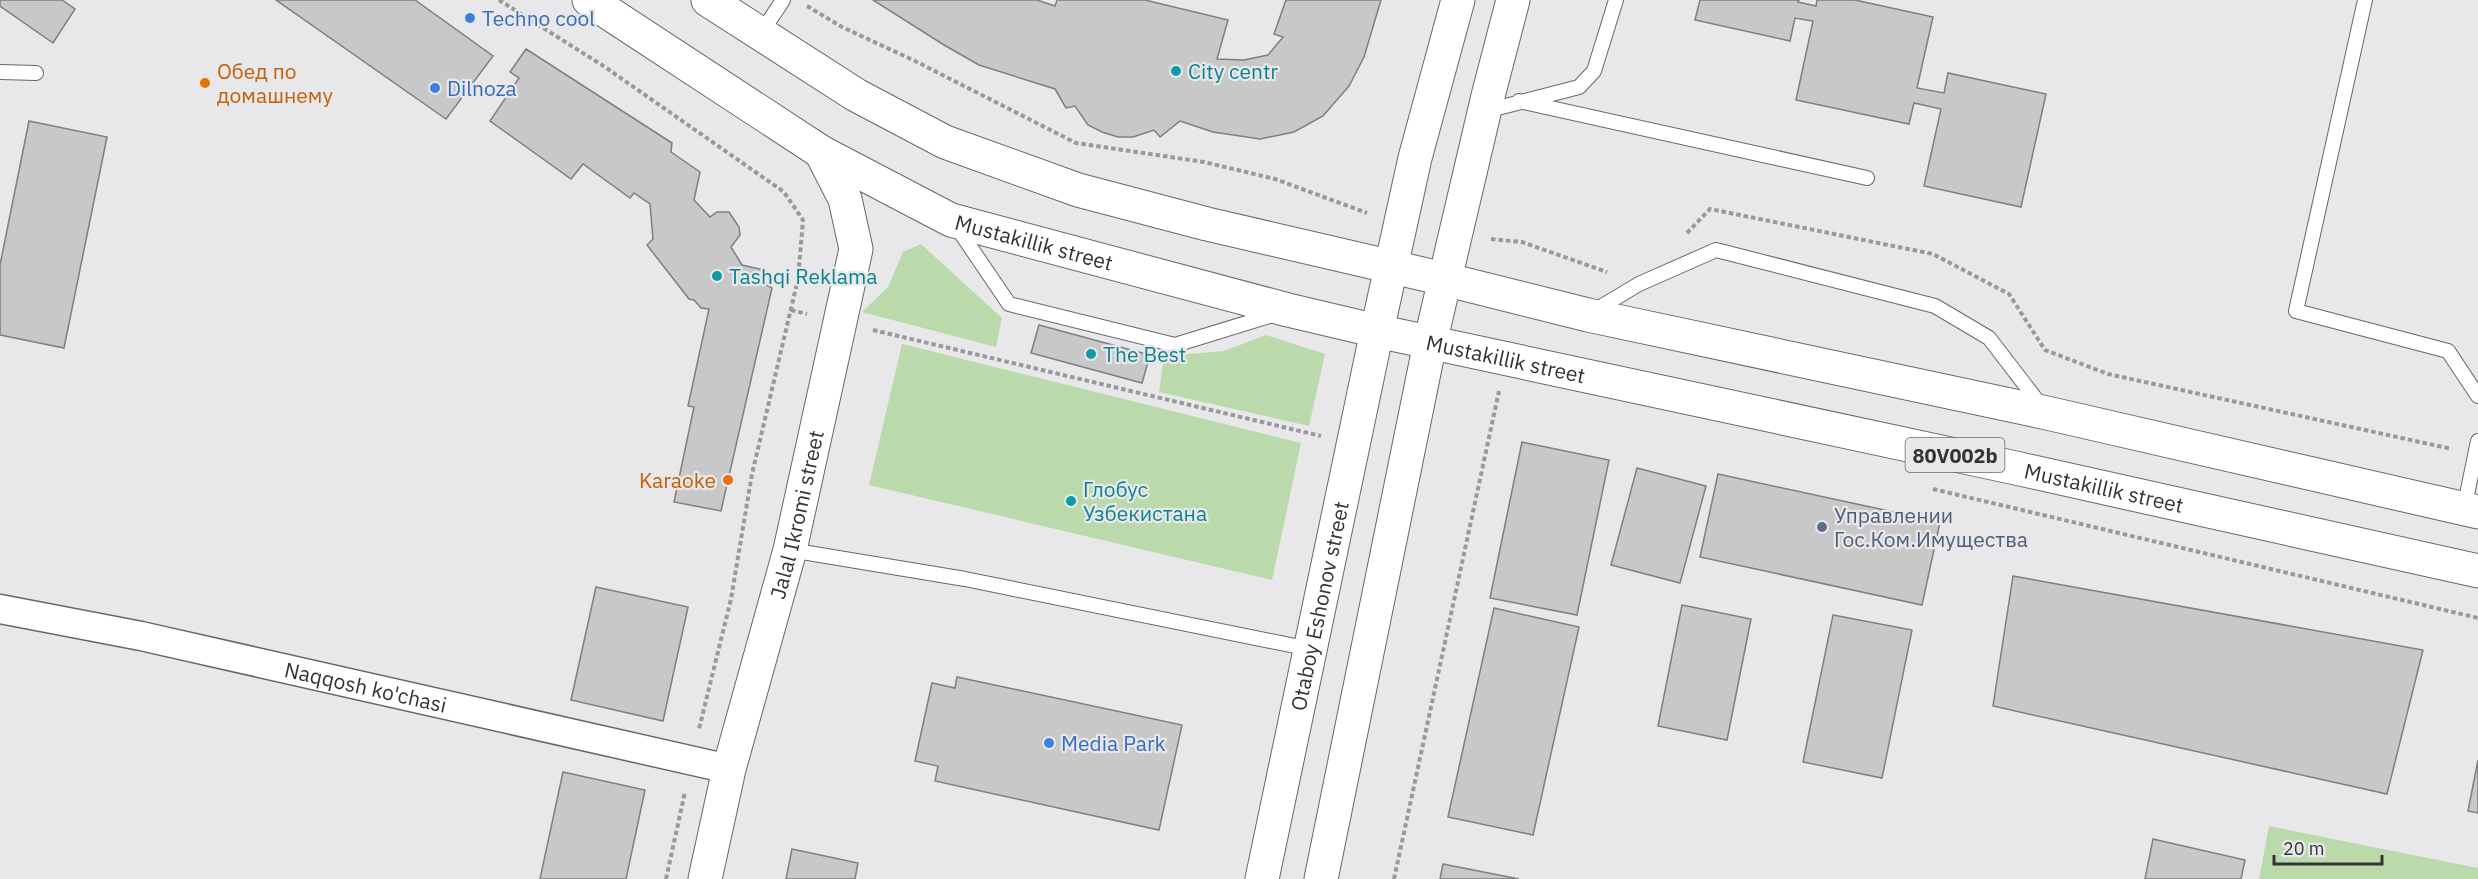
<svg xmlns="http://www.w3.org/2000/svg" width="2478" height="879" viewBox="0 0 2478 879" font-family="'IBM Plex Sans',sans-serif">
<rect width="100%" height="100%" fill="#e8e8ea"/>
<path fill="#badaac" d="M921 244 1002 318 996 347 862 312 888 287 903 252Z
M1266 335 1325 354 1309 426 1159 392 1164 356 1224 351Z
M902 344 1301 443 1272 580 869 485Z
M2269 826 2478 868V879H2259Z"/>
<path fill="#c8c8c9" stroke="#7f7f81" stroke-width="1.5" d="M0 0H62L75 9 53 43 0 6Z
M276 0H415L493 56 446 119Z
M873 0H1037L1055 6 1057 0H1145L1228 20 1217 59 1244 60 1268 55 1283 37 1274 34 1286 0H1381L1364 57 1349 86 1323 116 1294 132 1260 139 1213 132 1180 121 1160 137 1154 130 1133 137H1118L1102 132 1088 125 1075 106 1066 108 1055 89 979 65 944 45Z
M1700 0H1799L1798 2 1816 6 1817 0H1855L1933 17 1917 88 1944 93 1948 73 2046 94 2021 207 1924 186 1941 109 1914 103 1909 124 1796 100 1813 21 1795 18 1790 41 1695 20Z
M526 49 672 143 671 152 700 172 694 200 710 217 717 212H729L739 227 740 235 731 247 742 265 764 270 761 282 772 288 721 511 674 502 694 407 688 406 709 309 701 308 694 300 689 299 647 245 653 239 650 204 634 193 630 198 583 164 571 179 490 121 519 78 510 72Z
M29 121 107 137 64 348 0 335V265Z
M1039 325 1150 355 1142 383 1031 353Z
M1522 442 1609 460 1577 615 1490 598Z
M1637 468 1706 486 1680 583 1611 565Z
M1718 474 1940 522 1922 605 1700 557Z
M2013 576 2423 650 2387 794 1993 706Z
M596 587 688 607 663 721 571 700Z
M1682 605 1751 619 1727 740 1658 726Z
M1494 608 1579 627 1533 835 1448 817Z
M1833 615 1912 630 1882 778 1803 762Z
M957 677 1182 725 1159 830 935 781 938 766 915 761 932 683 955 688Z
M2478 760V813L2468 811Z
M563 772 645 790 626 879H540Z
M2153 839 2245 860 2241 879H2145Z
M792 849 858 863 855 879H786Z
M1443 864 1519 879H1440Z"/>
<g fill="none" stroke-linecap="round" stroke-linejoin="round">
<g stroke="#676769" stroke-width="16">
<path id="service" d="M2365 0 2296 311 2448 351 2478 396
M761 33 783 0
M0 72 36 73
M1519 101 1867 178
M1486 111 1579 87 1594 71 1616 0
M956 226 1009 304 1175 345 1276 314
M1592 312 1639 284 1716 250 1935 306 1989 338 2042 407
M2464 509 2478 441
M790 550 965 579 1310 649"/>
</g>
<g stroke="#676769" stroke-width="31">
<g id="minor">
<path id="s1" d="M0 609 141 636 729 769"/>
</g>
</g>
<g stroke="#676769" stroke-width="35">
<g id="tertiary">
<path id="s2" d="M705 879 729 769 790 550 856 249 845 199 821 152"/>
<path id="s3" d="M1262 879 1377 331"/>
<path d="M1321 879 1430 343"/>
</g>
</g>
<g stroke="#676769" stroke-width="35">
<path id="secondary" d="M1377 331 1415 158 1458 0
M1430 343 1488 96 1513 0"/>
</g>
<g stroke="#676769" stroke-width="35">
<g id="primary">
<path id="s4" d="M589 0 821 152 951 220 1288 310 1377 331 2011 467 2478 571"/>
<path d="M708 0 856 95 945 142 1078 190 1207 224 1444 279 1588 315 2047 413 2478 512"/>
</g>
</g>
<path stroke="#99999b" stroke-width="4" stroke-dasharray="4.5 3" stroke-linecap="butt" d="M499 0 605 67 784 192 803 220 798 279 752 474 731 599 699 729
M807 6 842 27 915 61 1076 143 1204 162 1275 179 1367 213
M1687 233 1710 209 1933 254 2009 294 2045 350 2108 374 2452 449
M1491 239 1522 242 1607 272
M791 310 807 314
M873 330 1321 436
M1933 489 2478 618
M666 879 685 792
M1394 879 1499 391"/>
<use href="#service" stroke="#fff" stroke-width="14"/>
<use href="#minor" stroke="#fff" stroke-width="28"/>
<use href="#tertiary" stroke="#fff" stroke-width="33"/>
<use href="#secondary" stroke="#fff" stroke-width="33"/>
<use href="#primary" stroke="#fff" stroke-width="33"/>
</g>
<g fill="#3f7fe0" stroke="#e8e8ea" stroke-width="2">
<circle cx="470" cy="18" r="6"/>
<circle cx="435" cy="88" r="6"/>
<circle cx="1049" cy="743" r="6"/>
</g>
<g fill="#0f9aa8" stroke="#e8e8ea" stroke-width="2">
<circle cx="1176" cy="71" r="6"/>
<circle cx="717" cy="276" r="6"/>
<circle cx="1091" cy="354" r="6"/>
<circle cx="1071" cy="501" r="6"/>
</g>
<g fill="#e8710a" stroke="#e8e8ea" stroke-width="2">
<circle cx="205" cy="83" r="6"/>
<circle cx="728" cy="480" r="6"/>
</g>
<circle fill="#5c6f8a" stroke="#e8e8ea" stroke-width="2" cx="1822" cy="527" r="6"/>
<g text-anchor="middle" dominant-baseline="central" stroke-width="4.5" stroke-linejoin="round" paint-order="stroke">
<rect fill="#e8e8ea" stroke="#69696b" stroke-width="1.5" x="1905.5" y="438" width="99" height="34" rx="4.5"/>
<g font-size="20" font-weight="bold" fill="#333334">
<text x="1955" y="455">80V002b</text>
</g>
<g font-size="21" fill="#366cbe" stroke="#e8e8ea" text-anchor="start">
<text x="482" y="18">Techno cool</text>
<text x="447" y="88">Dilnoza</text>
<text x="1061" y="743">Media Park</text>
</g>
<g font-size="21" fill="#c56008" stroke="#e8e8ea" text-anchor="start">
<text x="217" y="71">Обед по<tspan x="217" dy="24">домашнему</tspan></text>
<text x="716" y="480" text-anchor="end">Karaoke</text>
</g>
<g font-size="21" fill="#0d838f" stroke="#e8e8ea" text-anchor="start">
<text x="1188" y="71">City centr</text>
<text x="729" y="276">Tashqi Reklama</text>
<text x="1103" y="354">The Best</text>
<text x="1083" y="489">Глобус<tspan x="1083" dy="24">Узбекистана</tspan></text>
</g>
<g font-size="21" fill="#333334" stroke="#e8e8ea">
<text stroke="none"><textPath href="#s4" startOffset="510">Mustakillik street</textPath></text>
<text stroke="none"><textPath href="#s4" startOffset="996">Mustakillik street</textPath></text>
<text stroke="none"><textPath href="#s4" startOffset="1608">Mustakillik street</textPath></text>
<text stroke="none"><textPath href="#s2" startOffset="376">Jalal Ikromi street</textPath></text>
<text stroke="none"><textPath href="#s3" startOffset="279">Otaboy Eshonov street</textPath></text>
<text stroke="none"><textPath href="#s1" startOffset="374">Naqqosh ko'chasi</textPath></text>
</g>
<g font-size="21" fill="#4e5e75" stroke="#e8e8ea" text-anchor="start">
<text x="1834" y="515">Управлении<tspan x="1834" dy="24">Гос.Ком.Имущества</tspan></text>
</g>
</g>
<path d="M2274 855v9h108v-9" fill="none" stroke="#333334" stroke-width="3"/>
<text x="2283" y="855" font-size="18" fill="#333334" stroke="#e8e8ea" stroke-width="4.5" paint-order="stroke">20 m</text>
</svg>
